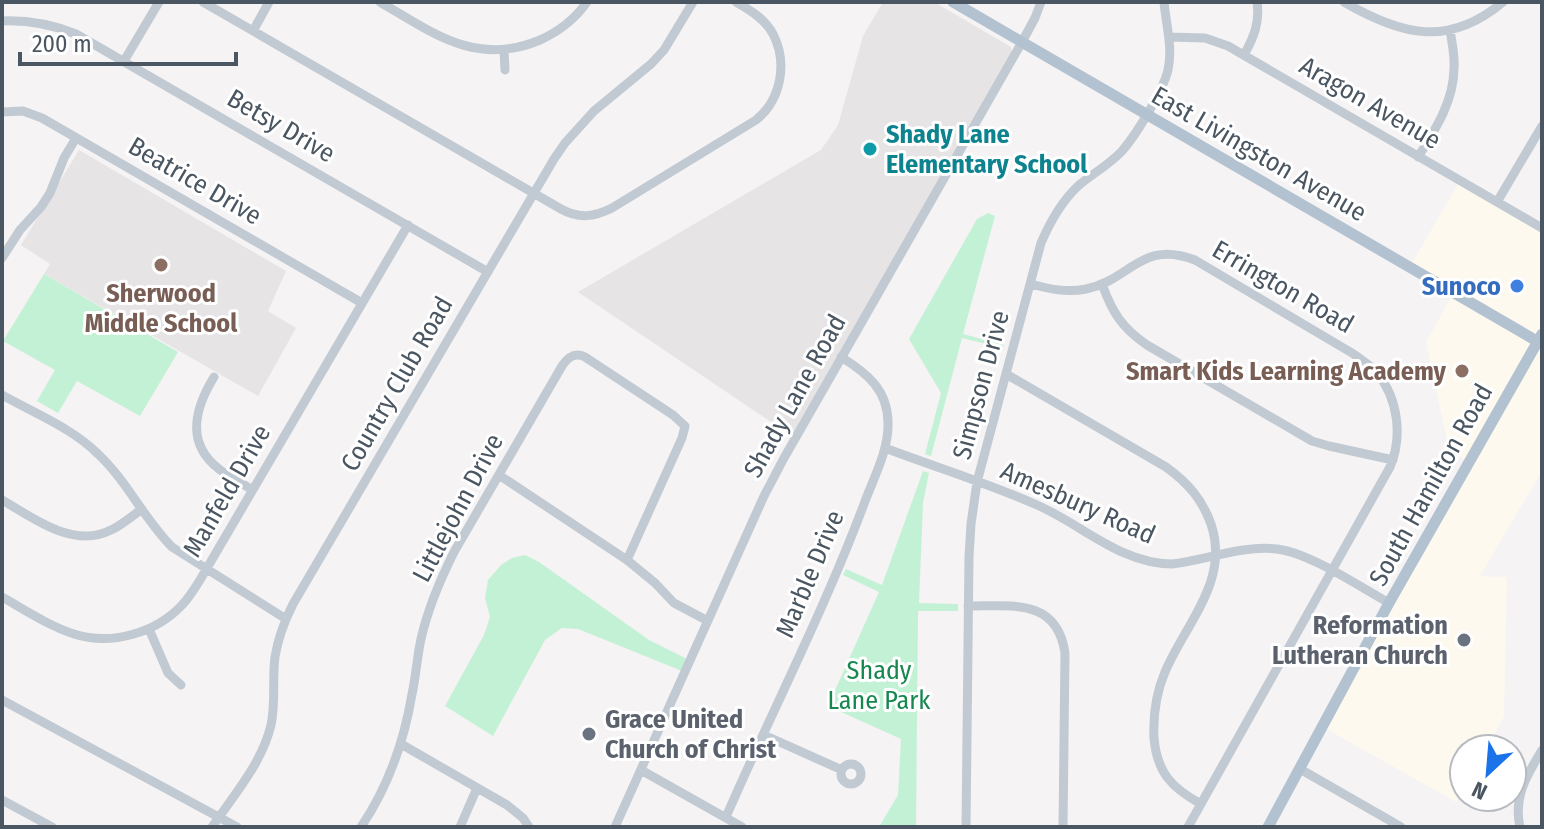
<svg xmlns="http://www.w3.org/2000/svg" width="1544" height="829" viewBox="0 0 1544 829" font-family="'Fira Sans Condensed',sans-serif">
<rect width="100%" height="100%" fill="#f5f3f3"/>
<path fill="#fdf9ef" d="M1460 181 1542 229V471L1480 576 1507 577 1504 717 1486 749H1464V788L1456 802 1323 727 1467 462 1449 450 1426 342 1453 294 1409 268Z"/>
<path fill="#e6e4e5" d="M883 2H934L1011 47 1012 53 792 436 578 292 821 150 838 125 863 36Z
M79 150 286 271 268 311 296 328 258 396 44 274 50 264 21 245Z"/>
<path fill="#c3f1d5" d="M988 213 995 216 963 334 1004 345 1003 348 962 338 931 456 925 454 941 393 909 339 977 219Z
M44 274 178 352 140 416 77 381 58 413 37 401 55 370 3 341Z
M923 471 929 473 923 503 919 603 958 604V611H918L916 827H879L898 795 901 739 828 706 879 592 843 575 846 569 882 585Z
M525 555 539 562 649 640 687 659 682 671 578 629 562 628 545 640 493 736 445 706 484 635 490 617 485 598 488 580 501 565 512 558Z"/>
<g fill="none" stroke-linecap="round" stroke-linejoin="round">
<path stroke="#c1cad2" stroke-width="9" d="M203 2 561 209C579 219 594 217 612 208L756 120C781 100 788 63 773 34 765 19 750 10 736 2
M380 2C433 33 476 67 540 40 558 32 575 19 587 2
M1344 2C1401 35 1448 48 1503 2
M2 21C29 20 51 24 76 34L488 272
M253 31 269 2
M1169 37 1205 38 1228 46 1542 228
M504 50 505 70
M1244 55C1254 37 1260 22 1257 2
M124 61 159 2
M2 112 23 111 42 118 362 303
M1418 157C1435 130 1454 101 1454 68 1455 56 1452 43 1450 30
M1497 202 1542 126
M2 258 20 230 41 207 50 193 64 158 76 138
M1031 284C1049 289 1067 293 1086 289 1131 280 1141 239 1195 260L1352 353C1361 359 1370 365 1377 373 1398 398 1403 437 1390 467L1188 827
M1102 284C1112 312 1122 328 1147 345L1312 441 1329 446 1393 460
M1006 374 1166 467C1188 483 1202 499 1211 524 1230 581 1186 623 1165 672 1156 693 1153 715 1154 738 1157 773 1172 788 1201 804
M214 377C195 408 185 443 219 469 229 477 242 483 252 490
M2 395C34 413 72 428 98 454 127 481 144 519 172 547L286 619
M885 448C935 467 988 483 1037 505 1081 524 1121 564 1172 564 1206 560 1242 545 1277 549 1310 553 1360 587 1389 603
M499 475 627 560 655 583 674 603 708 621
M2 500C35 519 73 549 111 530 122 525 132 516 142 509
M2 597C25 610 49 626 74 634 111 646 156 633 182 605 189 598 195 588 200 580L408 225
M968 606C1011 606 1057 598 1065 653L1063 827
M149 629 168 673 181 685
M2 700 237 827
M764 735 842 770
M401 744 507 805 523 818 529 827
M841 774a10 10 0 1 1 20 0a10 10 0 1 1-20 0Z
M1300 769 1401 827
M641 770 742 827
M2 800 52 827
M726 817C771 713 824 611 864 504 873 479 889 450 888 423 888 390 867 373 841 357
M212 827C234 795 262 763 271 725 276 702 272 679 275 657 278 638 285 620 293 604L554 159 565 143 594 111 651 64 664 50 693 2
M361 827C388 787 404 742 412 694 416 676 417 657 421 639 428 608 440 580 454 552L562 366C568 357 575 352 585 357L673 415 685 426 682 438 627 560
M460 827 477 788
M615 827 764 496 784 458 1022 42 1035 18 1041 2
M966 827 969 557 971 524 977 482 1041 243C1050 222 1061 202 1078 186 1092 174 1109 165 1122 151 1136 135 1163 91 1168 70 1173 47 1166 25 1164 2
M1520 827C1513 797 1527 775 1542 750"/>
<path stroke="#b3c2d1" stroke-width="11" d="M953 2 1542 344
M1268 827 1389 603 1542 334"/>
</g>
<circle fill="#0f9aa8" stroke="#fff" stroke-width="3" cx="870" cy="149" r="8"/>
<g fill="#8d6e63" stroke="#fff" stroke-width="3">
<circle cx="161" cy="265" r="8"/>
<circle cx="1462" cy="371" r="8"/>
</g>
<circle fill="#3f7fe0" stroke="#fff" stroke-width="3" cx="1517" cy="286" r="8"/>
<g fill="#6b7280" stroke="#fff" stroke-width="3">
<circle cx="1464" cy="640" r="8"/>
<circle cx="589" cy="734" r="8"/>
</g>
<g text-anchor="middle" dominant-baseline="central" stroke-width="6" stroke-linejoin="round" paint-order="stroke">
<g font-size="26" fill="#4a5661" stroke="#fff">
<text transform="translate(1370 103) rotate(30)">Aragon Avenue</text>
<text transform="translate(281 126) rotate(30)">Betsy Drive</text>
<text transform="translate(1259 154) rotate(30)">East Livingston Avenue</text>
<text transform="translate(195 181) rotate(30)">Beatrice Drive</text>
<text transform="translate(1283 287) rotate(30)">Errington Road</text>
<text transform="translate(397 384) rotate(-60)">Country Club Road</text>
<text transform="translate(981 385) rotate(-75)">Simpson Drive</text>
<text transform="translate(795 396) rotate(-61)">Shady Lane Road</text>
<text transform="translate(1431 485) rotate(-61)">South Hamilton Road</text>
<text transform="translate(227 491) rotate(-60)">Manfeld Drive</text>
<text transform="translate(1078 503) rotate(24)">Amesbury Road</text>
<text transform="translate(458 508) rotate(-62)">Littlejohn Drive</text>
<text transform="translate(810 574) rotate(-67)">Marble Drive</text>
</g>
<g font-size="26" font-weight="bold" fill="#0d838f" stroke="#fff" text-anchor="start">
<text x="886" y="134">Shady Lane<tspan x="886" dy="30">Elementary School</tspan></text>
</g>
<g font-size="26" font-weight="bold" fill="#366cbe" stroke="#fff" text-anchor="end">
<text x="1501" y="286">Sunoco</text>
</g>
<g font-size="26" font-weight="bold" fill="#785e54" stroke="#fff">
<text x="161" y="293">Sherwood<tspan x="161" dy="30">Middle School</tspan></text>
<text x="1446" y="371" text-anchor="end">Smart Kids Learning Academy</text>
</g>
<g font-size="26" font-weight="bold" fill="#5b616d" stroke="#fff" text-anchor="end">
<text x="1448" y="625">Reformation<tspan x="1448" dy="30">Lutheran Church</tspan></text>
<text x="605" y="719" text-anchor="start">Grace United<tspan x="605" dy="30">Church of Christ</tspan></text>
</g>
<g font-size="26" fill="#17864f" stroke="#fff">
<text x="879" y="670">Shady<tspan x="879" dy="30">Lane Park</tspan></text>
</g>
</g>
<rect width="1544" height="829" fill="none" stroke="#4a5661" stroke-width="8"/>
<g transform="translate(1488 773) rotate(206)"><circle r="38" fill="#ffffff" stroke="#b7bbc0" stroke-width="2"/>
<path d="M0-6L14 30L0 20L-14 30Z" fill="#1a73e8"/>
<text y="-12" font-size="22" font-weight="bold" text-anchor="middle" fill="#4a5661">N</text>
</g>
<path d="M20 52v12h216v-12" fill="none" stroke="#4a5661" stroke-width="4"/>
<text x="32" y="52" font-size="24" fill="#4a5661" stroke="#ffffff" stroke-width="6" paint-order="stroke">200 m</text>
</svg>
